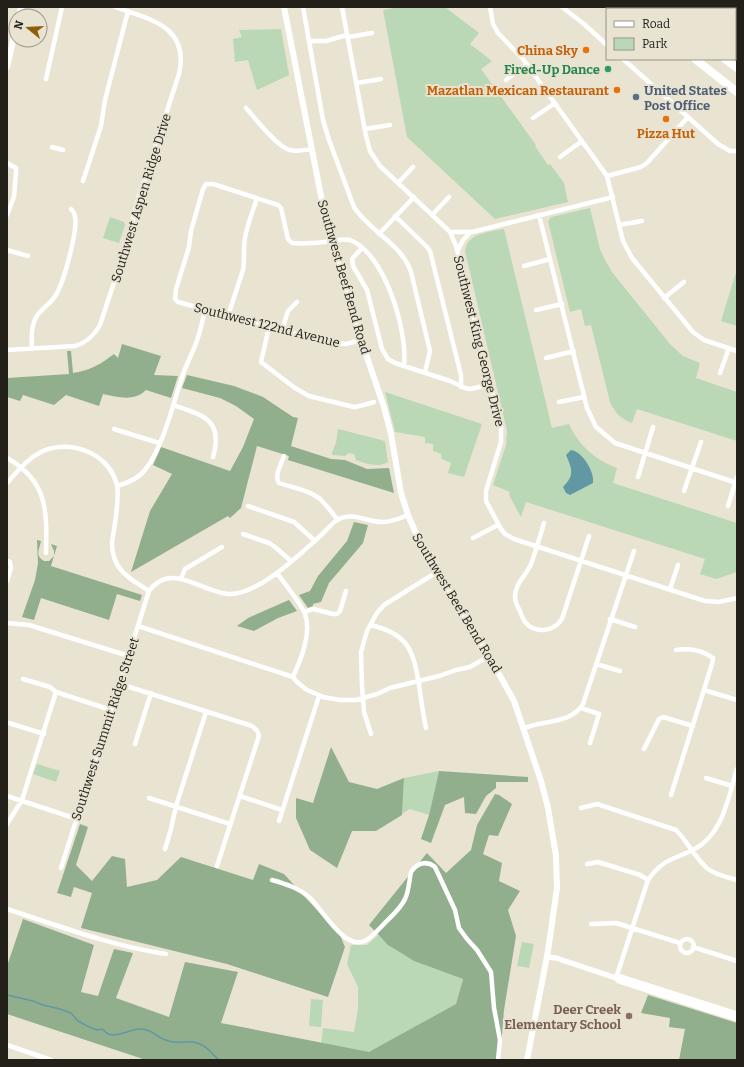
<svg xmlns="http://www.w3.org/2000/svg" width="744" height="1067" viewBox="0 0 744 1067" font-family="Bitter,serif">
<rect width="100%" height="100%" fill="#e9e3d2"/>
<path fill="#bbd8b6" d="M400 7H445L479 33 470 44 492 61 481 69 536 145 535 146 548 165 550 164 564 183 568 202 495 219 407 137 383 10Z
M281 29 289 75 257 90 248 60 235 62 233 39 242 37 239 30Z
M590 208 600 249 605 260 612 272 670 344 683 356 700 363 696 378 737 392V441L637 409 632 423C621 419 615 413 610 402L591 325 585 326 581 309 570 312 548 221 551 217Z
M110 217 124 222 125 225 119 243 103 238Z
M504 229 552 428 569 424C579 446 595 460 617 468L613 483 737 523V572L716 579 700 574 705 559 526 502 521 517 509 495 510 492 493 485 506 445 507 431 465 251C467 233 489 232 504 229Z
M737 269V326L721 321Z
M385 392 482 424 464 477 448 473 451 463 442 459 441 454 433 451V444L425 443V437L395 432Z
M338 429 385 441 388 462C378 468 366 464 356 460L354 454 349 453 345 456 332 455V452L336 443Z
M37 764 60 771 56 782 33 774Z
M439 771 429 815 410 809 402 814 404 778Z
M378 935C401 959 432 968 463 978L456 1004 369 1053 321 1043 323 1028 354 1032 358 1009V987L347 964 351 945H367Z
M522 942 534 944 529 968 517 966Z
M311 999 323 1000 321 1027 309 1026Z"/>
<path fill="#91af8c" d="M122 344 161 356 154 375 178 376 171 398 146 390C134 402 118 397 103 394L99 406 66 395 54 405 23 395 20 401 7 397V378L69 374 67 351H71L73 373C89 371 101 364 114 354L118 358Z
M187 375 234 386 263 397 293 417 298 418 291 446 331 459 345 460 367 469 389 468 394 493 288 460 289 456 257 446 241 508 230 518 228 516 131 572 150 511 172 474 153 465 161 447 230 471 243 447 254 419 236 406 220 398 182 388Z
M354 522 368 525 363 543 329 583 321 602 313 604V606L308 608 299 595 310 591 318 576 347 541Z
M37 540 41 541C40 549 34 555 44 561H49L54 556V551L51 544 57 546 51 566 142 595 140 601 117 594 109 620 41 598 34 620 22 617 35 580 38 563Z
M289 600 297 611 278 618 254 631 237 626 248 618Z
M331 747 349 782 377 789 404 778 402 815 376 831H352L337 868 310 850 296 818V798L313 803Z
M439 771 528 777V782H496V788L486 796 476 814 465 813 464 797 445 805 431 843 421 839 429 815Z
M495 794 499 795 512 804 498 836 489 835 483 854 502 863 499 881 520 891 508 910 516 936 504 1010 500 1060H146L7 1014V966L23 919 94 945 81 992 98 996 114 949 133 953 116 998 169 1017 185 962 238 972 221 1023 369 1052 456 1004 463 979 414 961 388 945 369 925 427 853 446 873 471 850 477 825Z
M80 824 88 827 76 865 92 881 112 856 125 859 127 887 157 880 181 857 253 880 259 864 284 874 340 935 345 947 328 997 227 964 81 928 92 893 74 887 71 897 57 893Z
M648 995 737 1023V1060H679L685 1029 669 1027 670 1018 641 1013Z"/>
<path fill="#6298a4" d="M571 450C582 451 595 472 593 483L570 495 566 493 563 487C575 475 572 469 566 455Z"/>
<g fill="none" stroke-linecap="round" stroke-linejoin="round">
<path stroke="#6298a4" stroke-width="1.5" d="M7 995 33 1001 43 1005 60 1009 71 1013 78 1021 89 1027 97 1030 102 1029C105 1032 109 1035 113 1035 124 1035 136 1026 147 1030 154 1032 159 1039 169 1041 177 1044 185 1041 194 1042 205 1044 211 1053 219 1060"/>
<path stroke="#fff" stroke-width="4.5" d="M303 7 323 120 329 140 354 207C369 231 402 244 411 272L430 351 425 372
M342 7 366 136 370 151 380 166 447 229 450 232 456 246 501 426V442L486 491V501L501 529 505 534 514 539 705 601 719 602 737 598
M490 7 493 24 498 33 523 59 607 176 623 241 632 258 693 332 704 340 737 351
M562 7 584 24 607 45
M348 37 372 33
M309 41H326L347 35
M623 59 718 144 730 151H737
M46 79 62 7
M506 80 527 64
M357 83 381 79
M246 108C255 118 278 148 290 150 297 152 305 150 312 149
M533 118 555 103
M365 129 390 125
M52 147 63 150
M560 157 582 141
M7 163 16 168V172L14 197 7 215
M607 176 641 167 647 163 688 117
M83 181 101 126 105 100 128 11
M398 183 413 167
M432 215 449 197
M539 215 587 408 596 427 615 443 737 483
M395 216 427 247 430 251 461 375V387
M619 225 642 221
M450 232H472L613 197
M379 234 414 197
M362 248 352 259 353 266 367 290 382 349 388 359 395 363 450 381 465 388 471 389 490 384
M7 250 28 256
M458 250 463 240 471 232
M524 266 550 259
M664 298 684 282
M536 310 562 304
M228 316 243 270C245 259 243 249 245 238 247 225 253 211 257 198
M269 327 261 362 295 388 309 396 354 407 360 406 374 402
M282 330 288 311 297 302
M361 340 346 344 331 343 178 302 175 299 176 289 189 247 191 231 203 189 206 184H213L278 205 281 208 288 239 292 243C305 244 319 243 332 241 337 241 344 238 350 240 385 253 408 332 404 366
M32 349C31 334 31 319 43 309 48 304 54 300 57 293 64 280 78 231 75 217 75 213 73 211 71 209
M7 350 75 346C87 342 94 336 100 325L131 231 135 209 179 74C190 26 149 19 115 7
M546 358 574 351
M720 373 729 348
M559 402 584 397
M173 405C202 415 224 419 213 457
M114 429 159 443
M284 456C281 464 274 476 279 483 293 488 312 490 323 502 328 507 333 514 338 520
M7 458C48 481 47 511 46 553
M638 477 653 427
M7 483C17 472 27 459 41 452 70 438 109 453 117 485 120 500 114 527 112 543 112 570 129 578 149 591
M117 486C128 483 138 479 145 470 163 448 174 401 183 374 187 364 191 355 195 346 200 334 202 322 205 310
M684 491 701 442
M248 506 294 522 315 541
M728 506 737 477
M544 523C540 536 536 551 531 564 526 576 515 583 515 597 515 602 517 606 520 611 521 615 523 619 525 622 536 635 554 631 562 619L589 536
M243 534 269 543 275 547 291 561
M473 538 498 525
M7 561 10 562 11 568 7 581
M277 573C286 586 299 600 305 614 312 633 301 659 293 677
M181 579 185 569 222 547
M670 589 678 565
M304 612 313 609 333 614H337L340 611 346 591
M610 619 635 627
M7 623 29 625 129 656
M370 625C407 633 414 650 419 685 421 699 423 714 426 728
M138 626 293 677 297 682 307 690 323 697 340 700H356L377 694 390 688 439 676 456 670 470 667 489 656
M596 664 620 671
M23 679 50 687 56 692 111 710
M120 684 252 726C257 730 260 733 258 739L217 866
M704 690 737 700
M581 708 599 714 590 743
M9 723 44 734
M524 728C544 720 571 724 583 704L634 551
M371 734 364 712 362 686 361 652 367 631 377 613 384 605 437 572
M135 744 151 693
M644 749 659 719 663 717 693 726
M706 778 732 786
M671 795 712 664 713 658C702 650 689 648 676 650
M7 796 77 819
M240 796 282 810
M149 798 230 824
M581 808 597 804 676 830C688 842 695 858 708 869 716 875 727 877 737 880
M279 821 319 696
M7 824 22 800 56 692
M165 849 171 829 176 806 206 712
M587 864 598 862 640 875 648 880
M61 868 149 591C171 561 201 592 228 594 257 596 299 555 319 537 325 532 331 524 337 520 352 511 367 522 382 522 391 522 399 519 408 515
M272 880C286 884 299 888 310 898 323 910 344 950 365 941 371 938 376 932 381 927 389 918 400 910 405 899 409 891 409 881 411 872 417 863 426 860 435 867L455 910 459 928 467 939 477 950 491 972 494 1008 500 1040 498 1060
M7 909C59 926 112 946 166 954
M591 924 616 923 680 943
M680 946a7 7 0 1 1 14 0a7 7 0 1 1-14 0Z
M693 947 737 961
M616 978 648 880C663 859 672 860 693 850 723 835 728 798 737 769
M7 1045 51 1060"/>
<path stroke="#fff" stroke-width="5.5" d="M547 957 556 958 616 978 621 977 737 1014
M616 978 619 981 737 1019"/>
<path stroke="#fff" stroke-width="6" d="M284 7 322 201 355 322 384 407 391 434 401 493 408 515 414 529 437 572 489 656 514 701 541 781 548 808 556 856 557 888 548 951 527 1060
M19 16 21 7
M7 67 16 28"/>
<path stroke="#fff" stroke-width="8" d="M630 7 633 9
M660 7 662 9
M695 59 737 92
M725 59 737 68"/>
</g>
<g fill="#e8710a" stroke="#e9e3d2" stroke-width="1.5">
<circle cx="586" cy="50" r="4"/>
<circle cx="617" cy="90" r="4"/>
<circle cx="666" cy="119" r="4"/>
</g>
<circle fill="#2e9e5b" stroke="#e9e3d2" stroke-width="1.5" cx="608" cy="69" r="4"/>
<circle fill="#5c6f8a" stroke="#e9e3d2" stroke-width="1.5" cx="636" cy="97" r="4"/>
<circle fill="#8d6e63" stroke="#e9e3d2" stroke-width="1.5" cx="629" cy="1016" r="4"/>
<g text-anchor="middle" dominant-baseline="central" stroke-width="4" stroke-linejoin="round" paint-order="stroke">
<g font-size="13" font-weight="bold" fill="#c56008" stroke="#e9e3d2" text-anchor="end">
<text x="578" y="50">China Sky</text>
<text x="609" y="90">Mazatlan Mexican Restaurant</text>
<text x="666" y="133" text-anchor="middle">Pizza Hut</text>
</g>
<g font-size="13" font-weight="bold" fill="#27864d" stroke="#e9e3d2" text-anchor="end">
<text x="600" y="69">Fired-Up Dance</text>
</g>
<g font-size="13" font-weight="bold" fill="#4e5e75" stroke="#e9e3d2" text-anchor="start">
<text x="644" y="90">United States<tspan x="644" dy="15">Post Office</tspan></text>
</g>
<g font-size="13" fill="#23201a" stroke="#e9e3d2">
<text transform="translate(141 198) rotate(-73)">Southwest Aspen Ridge Drive</text>
<text transform="translate(344 277) rotate(74)">Southwest Beef Bend Road</text>
<text transform="translate(267 325) rotate(14)">Southwest 122nd Avenue</text>
<text transform="translate(479 341) rotate(76)">Southwest King George Drive</text>
<text transform="translate(457 603) rotate(59)">Southwest Beef Bend Road</text>
<text transform="translate(105 729) rotate(-72)">Southwest Summit Ridge Street</text>
</g>
<g font-size="13" font-weight="bold" fill="#785e54" stroke="#e9e3d2" text-anchor="end">
<text x="621" y="1009">Deer Creek<tspan x="621" dy="15">Elementary School</tspan></text>
</g>
</g>
<rect width="744" height="1067" fill="none" stroke="#23201a" stroke-width="16"/>
<rect x="606" y="8" width="130" height="52" fill="#e9e3d2" stroke="#9a9588"/>
<rect x="614" y="21" width="20" height="6" fill="#ffffff" stroke="#9a9588"/>
<text x="642" y="28" font-size="12" fill="#23201a">Road</text>
<rect x="614" y="38" width="20" height="12" fill="#bbd8b6" stroke="#9a9588"/>
<text x="642" y="48" font-size="12" fill="#23201a">Park</text>
<g transform="translate(28 28) rotate(288)"><circle r="19" fill="#e9e3d2" stroke="#9a9588"/>
<path d="M0-3L7 15L0 10L-7 15Z" fill="#8e5e09"/>
<text y="-6" font-size="11" font-weight="bold" text-anchor="middle" fill="#23201a">N</text>
</g>
</svg>
